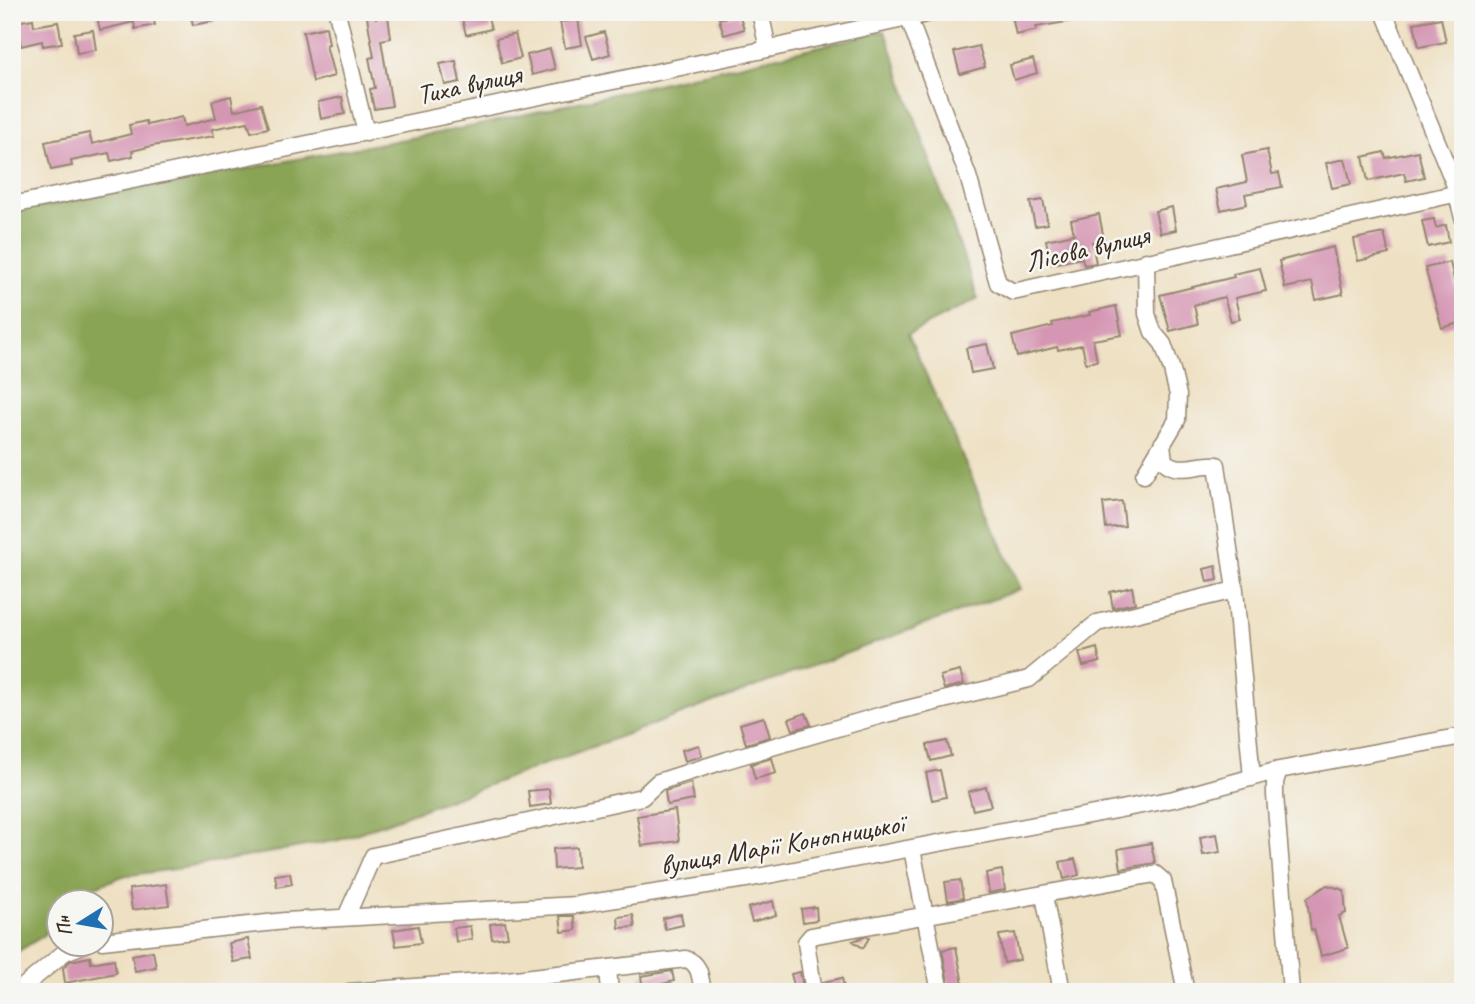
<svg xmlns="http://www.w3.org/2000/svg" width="1475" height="1004" viewBox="0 0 1475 1004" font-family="Caveat,sans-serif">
<rect width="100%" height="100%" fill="#f6f6f2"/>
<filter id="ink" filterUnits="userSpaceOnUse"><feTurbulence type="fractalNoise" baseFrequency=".0143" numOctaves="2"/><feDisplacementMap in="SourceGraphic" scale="14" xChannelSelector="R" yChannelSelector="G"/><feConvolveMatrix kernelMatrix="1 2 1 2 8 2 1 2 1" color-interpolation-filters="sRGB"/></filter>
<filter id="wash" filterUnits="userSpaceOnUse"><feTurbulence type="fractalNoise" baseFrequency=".00686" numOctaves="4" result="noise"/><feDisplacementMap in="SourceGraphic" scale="28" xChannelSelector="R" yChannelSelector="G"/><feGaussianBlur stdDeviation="1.57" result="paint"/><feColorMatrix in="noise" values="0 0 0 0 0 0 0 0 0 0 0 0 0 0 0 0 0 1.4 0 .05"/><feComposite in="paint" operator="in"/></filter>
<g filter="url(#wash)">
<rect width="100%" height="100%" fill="#eee0c2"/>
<path fill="#8aa455" stroke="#62673a" stroke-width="2" d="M885 31 978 299 908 334 1021 589 339 840 190 867 123 876 63 899 43 936 12 955V212L475 126Z"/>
<g id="blocks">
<path fill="#d596b4" d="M96 12H158V16L153 17 155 25 135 29 134 22 100 30Z
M190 12H213L215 21 193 25Z
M487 12 491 29 466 35 462 18Z
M1011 12H1071L1073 21 1036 27 1037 30 1016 35Z
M739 14 744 29 724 35 719 19Z
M376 15V18L388 16 391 38 381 40 392 106 374 109 370 89 375 88 369 58 374 57 367 17Z
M1441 18 1446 42 1419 47 1414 23Z
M33 19 34 26 58 22 62 43 43 46 42 41 21 46 16 22Z
M578 19 582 45 565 48 560 22Z
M326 27 329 44 326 45 334 76 313 82 303 32Z
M93 30 96 50 77 53 74 33Z
M604 32 610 54 593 59 586 37Z
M515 34 521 58 502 63 496 39Z
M979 46 985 67 960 74 954 52Z
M550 49 555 69 532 75 527 55Z
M1033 59 1037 73 1014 80 1010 65Z
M456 61 460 82 445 85 440 64Z
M231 96 234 111 261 104 268 128 251 132 248 122 212 129 214 136 152 146 132 151 133 156 111 161 109 153 71 161 72 166 51 170 45 142 89 133 92 144 131 134 129 125 146 121 147 125 182 117 184 126 216 118 212 101Z
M342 97 345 114 321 119 318 102Z
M1267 150 1272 174 1279 173 1282 187 1245 194 1247 204 1221 210 1216 189 1247 182 1242 155Z
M1418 151 1424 177 1406 181 1404 173 1368 181 1363 157 1384 152 1386 158Z
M1345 159 1351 184 1332 188 1326 163Z
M1043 200 1048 224 1035 226 1030 202Z
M1172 207 1176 230 1160 233 1155 211Z
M1099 214 1104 239 1092 242 1096 263 1084 265 1082 258 1051 264 1046 240 1074 234 1071 220Z
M1434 219 1436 228 1446 225 1449 242 1428 247 1422 221Z
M1384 233 1389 254 1358 261 1354 239Z
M1333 247 1343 294 1316 300 1312 282 1285 288 1279 261Z
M1450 262 1459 301 1463 300V322L1442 328 1425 268Z
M1260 268 1266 291 1235 298 1240 319 1231 321 1224 297 1194 305 1198 324 1170 331 1160 295 1234 277 1233 274Z
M1116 306 1122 335 1093 340 1097 361 1086 363 1082 345 1058 350 1057 347 1017 357 1012 336 1053 326 1052 323 1090 315 1089 312Z
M987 344 993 369 971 373 966 348Z
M1122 501 1125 526 1106 528 1103 503Z
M1216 566 1218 580 1207 582 1204 569Z
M1132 587 1135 603 1113 608 1110 592Z
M1097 648 1100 662 1083 666 1079 653Z
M960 671 964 684 944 689 940 676Z
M806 713 811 725 793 730 789 719Z
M764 717 770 737 746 744 740 724Z
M947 741 951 756 931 761 927 745Z
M699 745 702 756 685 761 682 750Z
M772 758 776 773 755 779 751 764Z
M940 770 946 797 932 800 926 773Z
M691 783 694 800 667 805 665 791Z
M986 787 991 806 973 810 968 792Z
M549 789 551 804 530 807 528 791Z
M675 810 679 841 642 846 637 816Z
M1217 834 1220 852 1203 855 1200 837Z
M1151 843 1155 863 1121 869 1118 849Z
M577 847 578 867 554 869 553 849Z
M1075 859 1079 875 1064 879 1060 862Z
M1002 870 1005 890 989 893 986 873Z
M290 873 292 884 277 887 275 875Z
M960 880 963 898 948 901 945 882Z
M166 884 169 905 132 910 129 889Z
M1327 885 1344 890 1346 913 1339 916 1348 948 1321 956 1314 929 1311 930 1307 898Z
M773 901 776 915 752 922 748 908Z
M816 907 817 920 803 922 801 909Z
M681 914 683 925 665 929 663 918Z
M633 915 635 927 619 928 618 917Z
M560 916H574L576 930 562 932Z
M505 922 508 937 492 939 490 924Z
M418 926 421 943 396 946 393 930Z
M470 926 472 939 456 942 454 928Z
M1015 933 1020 960 1004 963 999 935Z
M867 936 869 938 863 948 853 941Z
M248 939 252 959 233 962 229 943Z
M956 947 962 979 964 992H950L942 950Z
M153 951 156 967 135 971 132 955Z
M90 957 91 963 114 959 116 973 65 983 63 968 70 961Z
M672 971 674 981 643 989 641 976Z
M800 972 803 987 795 989 791 974Z
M842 978 845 992H824L823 982Z"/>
</g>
</g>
<g filter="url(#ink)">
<use href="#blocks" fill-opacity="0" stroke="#948570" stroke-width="2"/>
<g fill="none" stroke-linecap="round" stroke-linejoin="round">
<g stroke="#948570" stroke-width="19">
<path id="minor" d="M337 12 366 133
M760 12 768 49
M1384 12 1454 183 1463 218
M909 19 968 176 998 283 1013 292 1463 192
M12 205 768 49 935 12
M1144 475 1177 420 1178 395 1172 370 1163 344 1153 332 1147 314 1146 261
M1235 590 1252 778
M1279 770 1275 782V795L1291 992
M912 849 940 992
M1044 895 1062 992
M346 917 373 856 642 797 658 782 727 760 882 715 1029 679 1097 623 1235 590 1217 465C1199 463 1178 475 1164 461L1162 444
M102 941 285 921 577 905 752 878 1174 799 1279 770 1463 736
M608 968 610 992
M17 992 65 952 85 944
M349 992 507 980 686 959C701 964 700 978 703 992
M814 992 807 949 806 942 811 936 1155 874 1163 881 1186 992"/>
</g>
<use href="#minor" stroke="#fff" stroke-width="16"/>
</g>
</g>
<g text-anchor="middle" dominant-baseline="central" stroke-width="5" stroke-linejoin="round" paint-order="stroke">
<g font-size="28" fill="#3b2a1e" stroke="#f6f6f2">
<text transform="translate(469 84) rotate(-12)">Тиха вулиця</text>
<text transform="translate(1087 248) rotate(-13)">Лісова вулиця</text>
<text transform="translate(782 844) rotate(-10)">вулиця Марії Конопницької</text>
</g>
</g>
<rect width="1475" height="1004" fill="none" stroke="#f6f6f2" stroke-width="42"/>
<g transform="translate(80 923) rotate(259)"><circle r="33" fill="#f6f6f2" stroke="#aba49d" stroke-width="2"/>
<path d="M0-5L12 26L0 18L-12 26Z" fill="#1f6fb2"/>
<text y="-10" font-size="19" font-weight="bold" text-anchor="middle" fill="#3b2a1e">Пн</text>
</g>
</svg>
